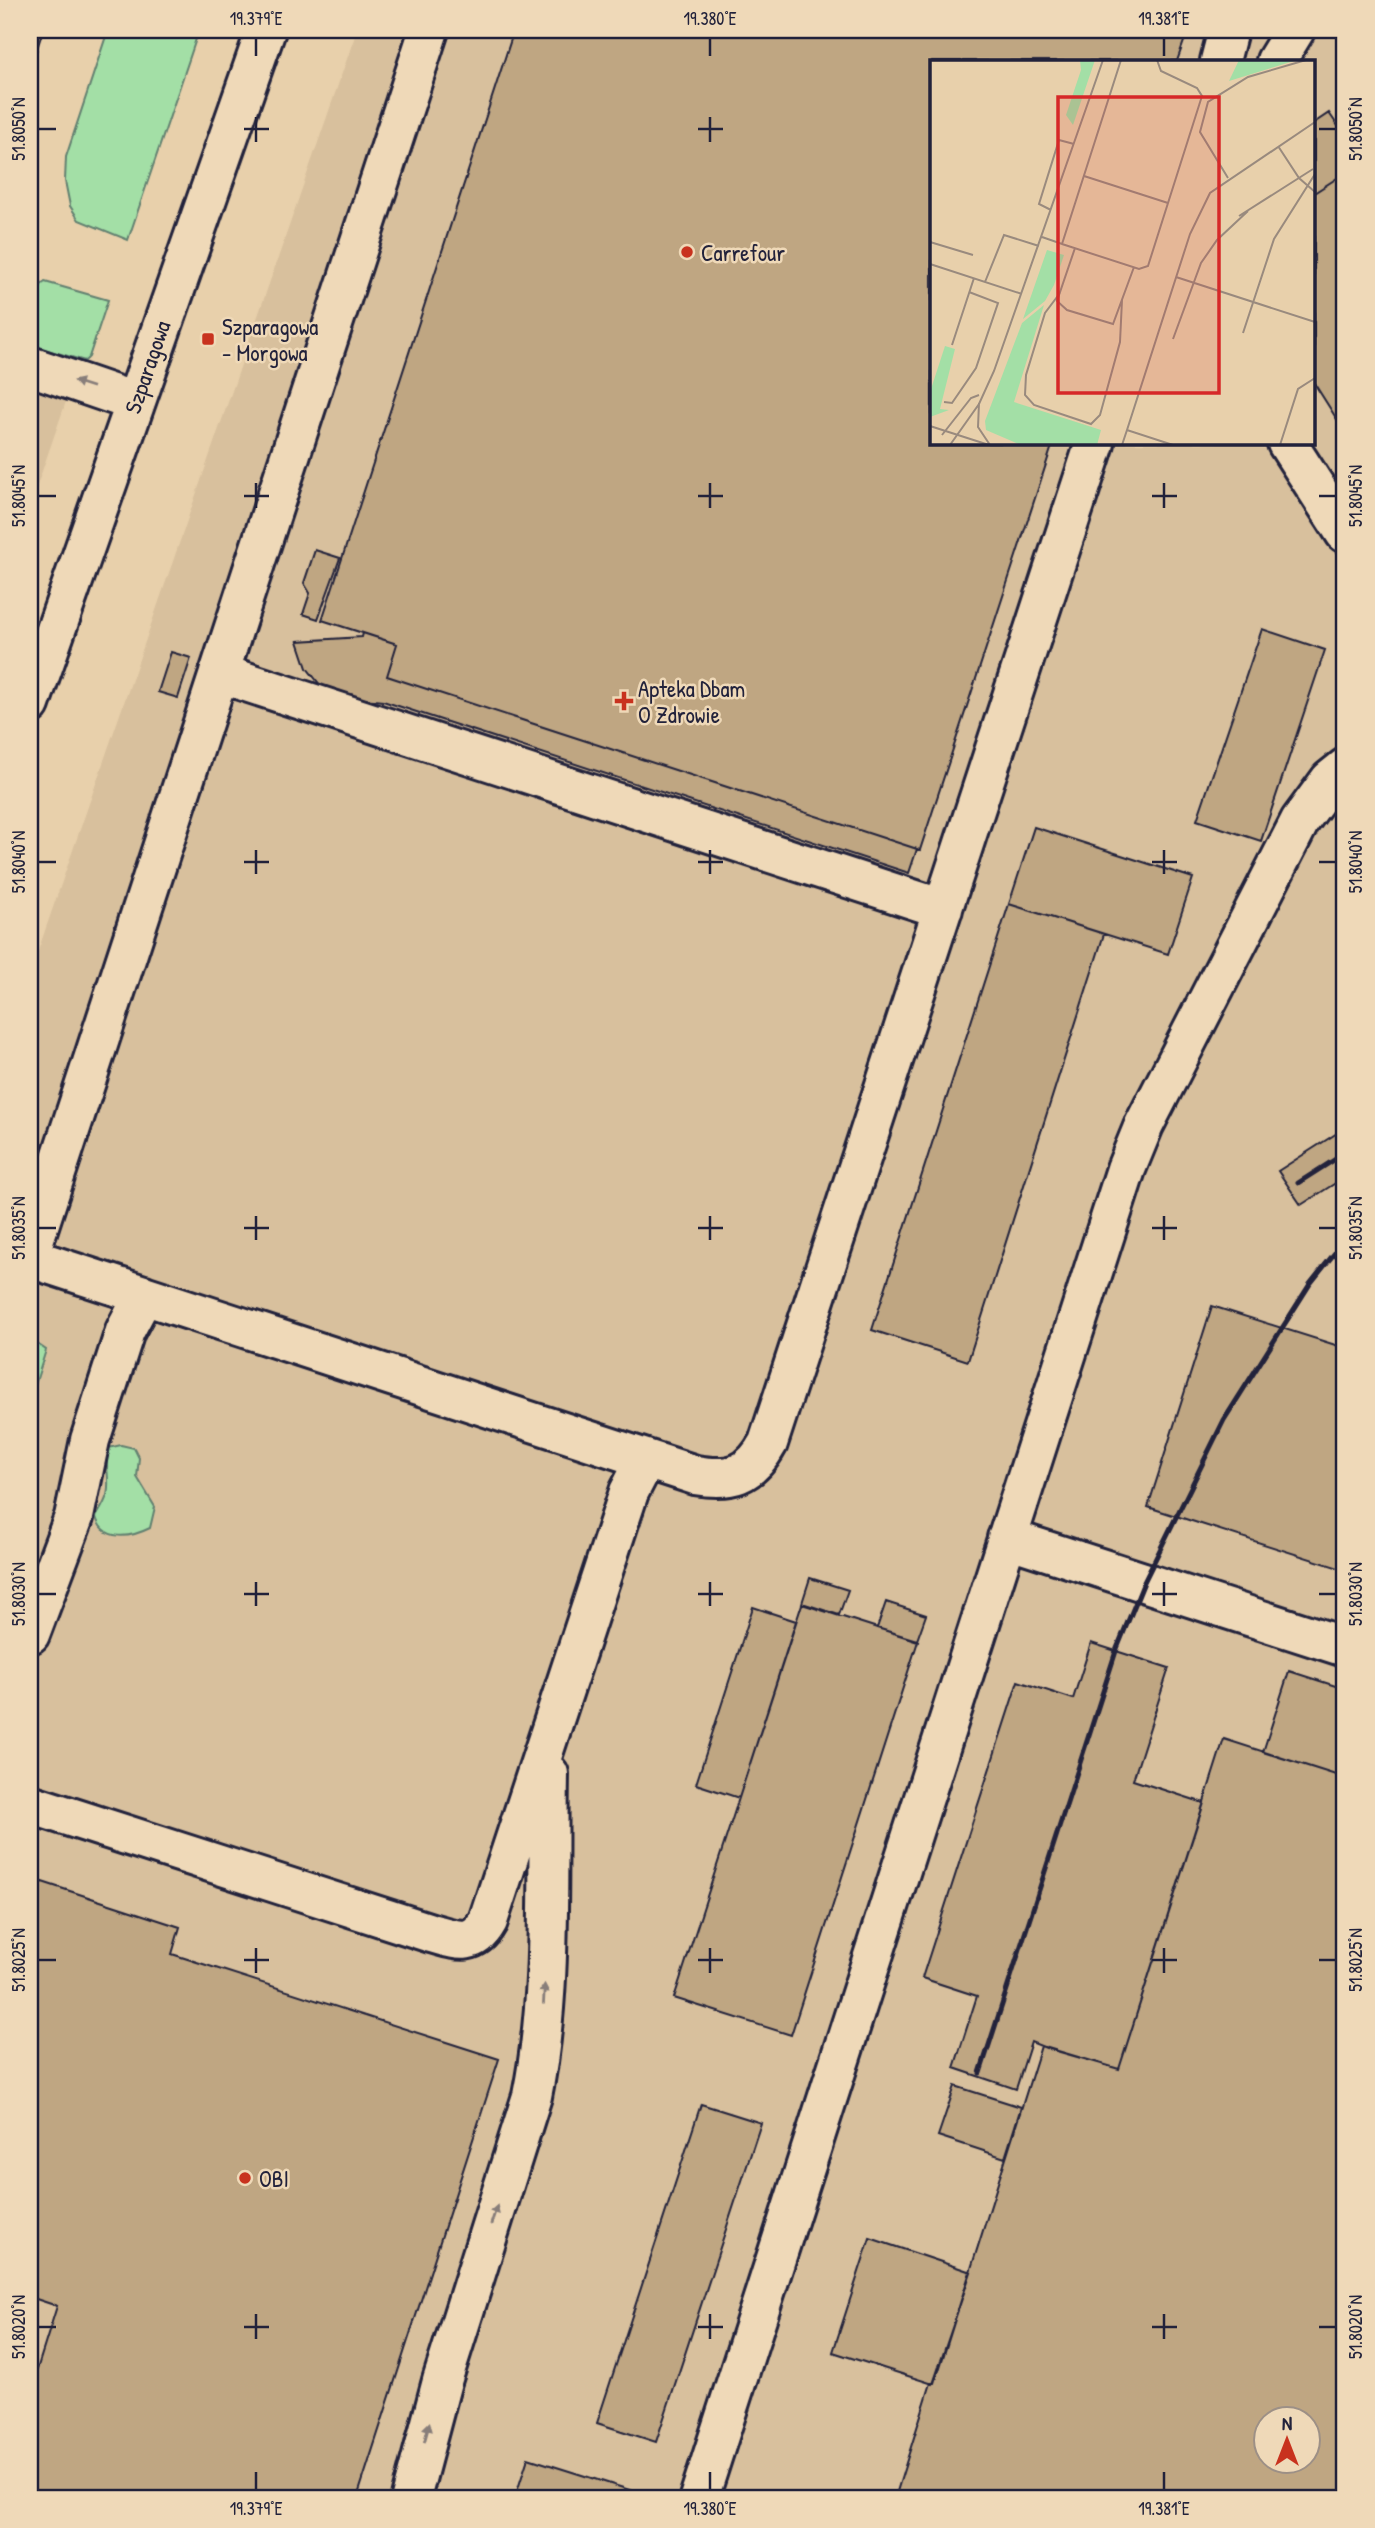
<svg xmlns="http://www.w3.org/2000/svg" width="1375" height="2528" viewBox="0 0 1375 2528" font-family="'Patrick Hand',sans-serif">
<rect width="100%" height="100%" fill="#e8d0ab"/>
<filter id="ink" filterUnits="userSpaceOnUse"><feTurbulence type="fractalNoise" baseFrequency=".0143" numOctaves="2"/><feDisplacementMap in="SourceGraphic" scale="14" xChannelSelector="R" yChannelSelector="G"/><feConvolveMatrix kernelMatrix="1 2 1 2 8 2 1 2 1" color-interpolation-filters="sRGB"/></filter>
<g filter="url(#ink)">
<path fill="#d8c09d" fill-rule="evenodd" d="M357 30H1345V2498H30V1401L46 1350 30 1338V974ZM932 61H1314V443H932ZM1266 2420H1308V2462H1266Z
M30 346 80 361 30 506Z"/>
<path fill="#a3dfa6" stroke="#628070" stroke-width="2" d="M108 30H199L128 240 79 220 70 206 65 181 66 157Z
M45 282 108 300 89 357 85 361 30 345V324L41 285Z
M30 1339 46 1350 30 1401Z
M121 1445 134 1448 139 1458 137 1477 155 1507 150 1528C130 1538 103 1542 96 1517 100 1510 105 1503 107 1495 111 1480 104 1464 108 1448Z"/>
<path fill="#bfa682" stroke="#22223b" stroke-width="2" fill-rule="evenodd" d="M30 30H43L30 70Z
M514 30H1188L1177 61H932V443H1053L920 850 387 676 397 644 322 620Z
M1329 113 1345 136V173L1314 193V123Z
M1345 173V432L1314 383V193Z
M315 550 340 558 318 619 303 614 310 593 304 583Z
M1262 629 1325 650 1261 841 1197 820Z
M363 633 397 644 387 676 917 849 909 873 383 701 343 697 321 686 307 668 298 641 362 637Z
M171 652 191 658 178 698 158 692Z
M1034 827 1193 878 1168 954 1009 904Z
M1009 904 1104 934 968 1361 872 1330Z
M1345 1128V1177L1301 1205 1278 1171Z
M1212 1306 1345 1348V1570L1148 1507Z
M810 1578 848 1590 839 1615 802 1603Z
M886 1602 926 1615 917 1640 877 1628Z
M802 1604 918 1641 791 2035 674 1998Z
M753 1607 796 1621 739 1798 696 1784Z
M1091 1643 1169 1668 1133 1780 1204 1803 1119 2069 1046 2048 1031 2042 1016 2089 954 2068 977 1996 922 1978 1018 1681 1073 1699Z
M1289 1671 1345 1689V1778L1263 1752Z
M1224 1739 1345 1778V2498H895L931 2383H935L1041 2046 1119 2069ZM1266 2420H1308V2462H1266Z
M30 1878 180 1927 172 1954 499 2059 357 2498H30V2392L57 2306 30 2297Z
M955 2086 1021 2107 1005 2158 938 2136Z
M701 2104 761 2123 656 2442 597 2423Z
M870 2238 971 2272 933 2384 833 2352Z
M528 2458 655 2498H515Z"/>
<g fill="none" stroke-linecap="round" stroke-linejoin="round">
<g stroke="#22223b" stroke-width="44">
<path id="minor" d="M1220 61 1228 30
M1276 61 1295 30
M30 366 135 402
M1287 443 1345 533
M219 673 943 909
M30 704 266 30
M30 1253 429 30
M30 1258 695 1475C731 1481 750 1476 768 1443L1095 443
M1007 1538 1345 1647
M30 1634 74 1517 90 1440 125 1331 144 1295
M30 1804 431 1933C457 1940 473 1948 488 1921L629 1492 646 1459
M411 2498 442 2381 532 2096C553 1994 547 1878 549 1774
M699 2498 1126 1169 1144 1125 1300 821 1330 780 1345 768"/>
</g>
<use href="#minor" stroke="#efd9b8" stroke-width="38"/>
<path stroke="#22223b" stroke-width="5" d="M1298 1183 1345 1153
M980 2073 1116 1651 1144 1582 1224 1420 1310 1284 1345 1240"/>
</g>
<defs><path id="oneway-solid" d="M-6-.8H1V-3.2L6.5 0L1 3.2V.8H-6Z" transform="scale(1.75)"/></defs>
<g fill="#887e7a">
<use href="#oneway-solid" transform="translate(83 384) rotate(-162)"/>
<use href="#oneway-solid" transform="translate(544 1994) rotate(-87)"/>
<use href="#oneway-solid" transform="translate(494 2215) rotate(-72)"/>
<use href="#oneway-solid" transform="translate(427 2432) rotate(-75)"/>
</g>
</g>
<path fill="none" stroke="#22223b" stroke-width="2.5" d="M256 38V56M710 38V56M1164 38V56M256 117V142M710 117V142M38 129H56M244 129H269M698 129H723M1319 129H1336M256 483V508M710 483V508M1164 483V508M38 496H56M244 496H269M698 496H723M1152 496H1177M1319 496H1336M256 850V874M710 850V874M1164 850V874M38 862H56M244 862H269M698 862H723M1152 862H1177M1319 862H1336M256 1216V1240M710 1216V1240M1164 1216V1240M38 1228H56M244 1228H269M698 1228H723M1152 1228H1177M1319 1228H1336M256 1582V1606M710 1582V1606M1164 1582V1606M38 1594H56M244 1594H269M698 1594H723M1152 1594H1177M1319 1594H1336M256 1948V1973M710 1948V1973M1164 1948V1973M38 1960H56M244 1960H269M698 1960H723M1152 1960H1177M1319 1960H1336M256 2314V2339M710 2314V2339M1164 2314V2339M38 2327H56M244 2327H269M698 2327H723M1152 2327H1177M1319 2327H1336M256 2472V2490M710 2472V2490M1164 2472V2490"/>
<g fill="#c8321e" stroke="#efd9b8" stroke-width="2.5">
<circle cx="687" cy="252" r="7"/>
<rect x="201" y="332" width="14" height="14" rx="3.5"/>
<path d="M620.5 690.5h7v7h7v7h-7v7h-7v-7h-7v-7h7z"/>
<circle cx="245" cy="2178" r="7"/>
</g>
<g text-anchor="middle" dominant-baseline="central" stroke-width="5" stroke-linejoin="round" paint-order="stroke">
<g font-size="23" fill="#22223b" stroke="#efd9b8" text-anchor="start">
<text x="701" y="252">Carrefour</text>
<text x="222" y="326">Szparagowa<tspan x="222" dy="26">- Morgowa</tspan></text>
<text x="638" y="688">Apteka Dbam<tspan x="638" dy="26">O Zdrowie</tspan></text>
<text x="259" y="2178">OBI</text>
</g>
<g font-size="23" fill="#22223b" stroke="#efd9b8">
<text transform="translate(147 367) rotate(-71)">Szparagowa</text>
</g>
</g>
<g transform="translate(930 60)">
<rect width="385" height="385" fill="#e8d0ab"/>
<path d="M150 0H165L143 65 136 55 151 10ZM309 0H367L299 21ZM117 190 134 195 124 225 115 241 93 259ZM114 245 84 342 171 370 167 385H91L56 370 55 361 92 263ZM15 286 25 289 10 349 19 350 0 357V332Z" fill="#a3dfa6"/>
<path fill="none" stroke="#998a7e" stroke-width="2" d="M348 86 369 118 385 132M154 116 238 143M298 118 270 72 278 42 318 17 376 0M121 150 109 144 129 80 144 84M309 156 383 109M112 177 132 184 191 0M0 182 43 195M132 184 209 209 218 206 272 36 267 28 231 11 227 0M145 188 127 241 137 250 183 264 204 207M0 204 92 234M246 217 385 262M55 222 74 175 109 186M130 233 115 253 96 315 95 335 104 345 161 364 170 355 190 282 192 240M313 273 344 179 385 114M243 279 271 203 287 180 318 151M22 285 44 218M14 342 22 343 46 308 68 243 39 232M49 343 48 367 60 385M0 366 59 385M197 370 260 174 280 133 385 62M12 375 41 338 49 335M20 385 49 344 64 311 173 0M192 385 197 370 243 385M350 385 368 329 385 318"/>
<path fill="#d62828" fill-opacity="0.15" stroke="#d62828" stroke-width="3.5" d="M128 37H289V333H128Z"/>
<rect width="385" height="385" fill="none" stroke="#22223b" stroke-width="3.5"/>
</g>
<rect width="1375" height="2528" fill="none" stroke="#efd9b8" stroke-width="77"/>
<g transform="translate(1287 2440)"><circle r="33" fill="#efd9b8" stroke="#9d9086" stroke-width="2"/>
<path d="M0-5L12 26L0 18L-12 26Z" fill="#c8321e"/>
<text y="-10" font-size="19" font-weight="bold" text-anchor="middle" fill="#22223b">N</text>
</g>
<rect x="38" y="38" width="1298" height="2452" fill="none" stroke="#22223b" stroke-width="2.5"/>
<g font-size="18" text-anchor="middle" fill="#22223b">
<text x="256" y="25">19.379°E</text>
<text x="710" y="25">19.380°E</text>
<text x="1164" y="25">19.381°E</text>
<text transform="translate(19 129) rotate(-90)" y="6">51.8050°N</text>
<text transform="translate(1356 129) rotate(-90)" y="6">51.8050°N</text>
<text transform="translate(19 496) rotate(-90)" y="6">51.8045°N</text>
<text transform="translate(1356 496) rotate(-90)" y="6">51.8045°N</text>
<text transform="translate(19 862) rotate(-90)" y="6">51.8040°N</text>
<text transform="translate(1356 862) rotate(-90)" y="6">51.8040°N</text>
<text transform="translate(19 1228) rotate(-90)" y="6">51.8035°N</text>
<text transform="translate(1356 1228) rotate(-90)" y="6">51.8035°N</text>
<text transform="translate(19 1594) rotate(-90)" y="6">51.8030°N</text>
<text transform="translate(1356 1594) rotate(-90)" y="6">51.8030°N</text>
<text transform="translate(19 1960) rotate(-90)" y="6">51.8025°N</text>
<text transform="translate(1356 1960) rotate(-90)" y="6">51.8025°N</text>
<text transform="translate(19 2327) rotate(-90)" y="6">51.8020°N</text>
<text transform="translate(1356 2327) rotate(-90)" y="6">51.8020°N</text>
<text x="256" y="2515">19.379°E</text>
<text x="710" y="2515">19.380°E</text>
<text x="1164" y="2515">19.381°E</text>
</g>
</svg>
